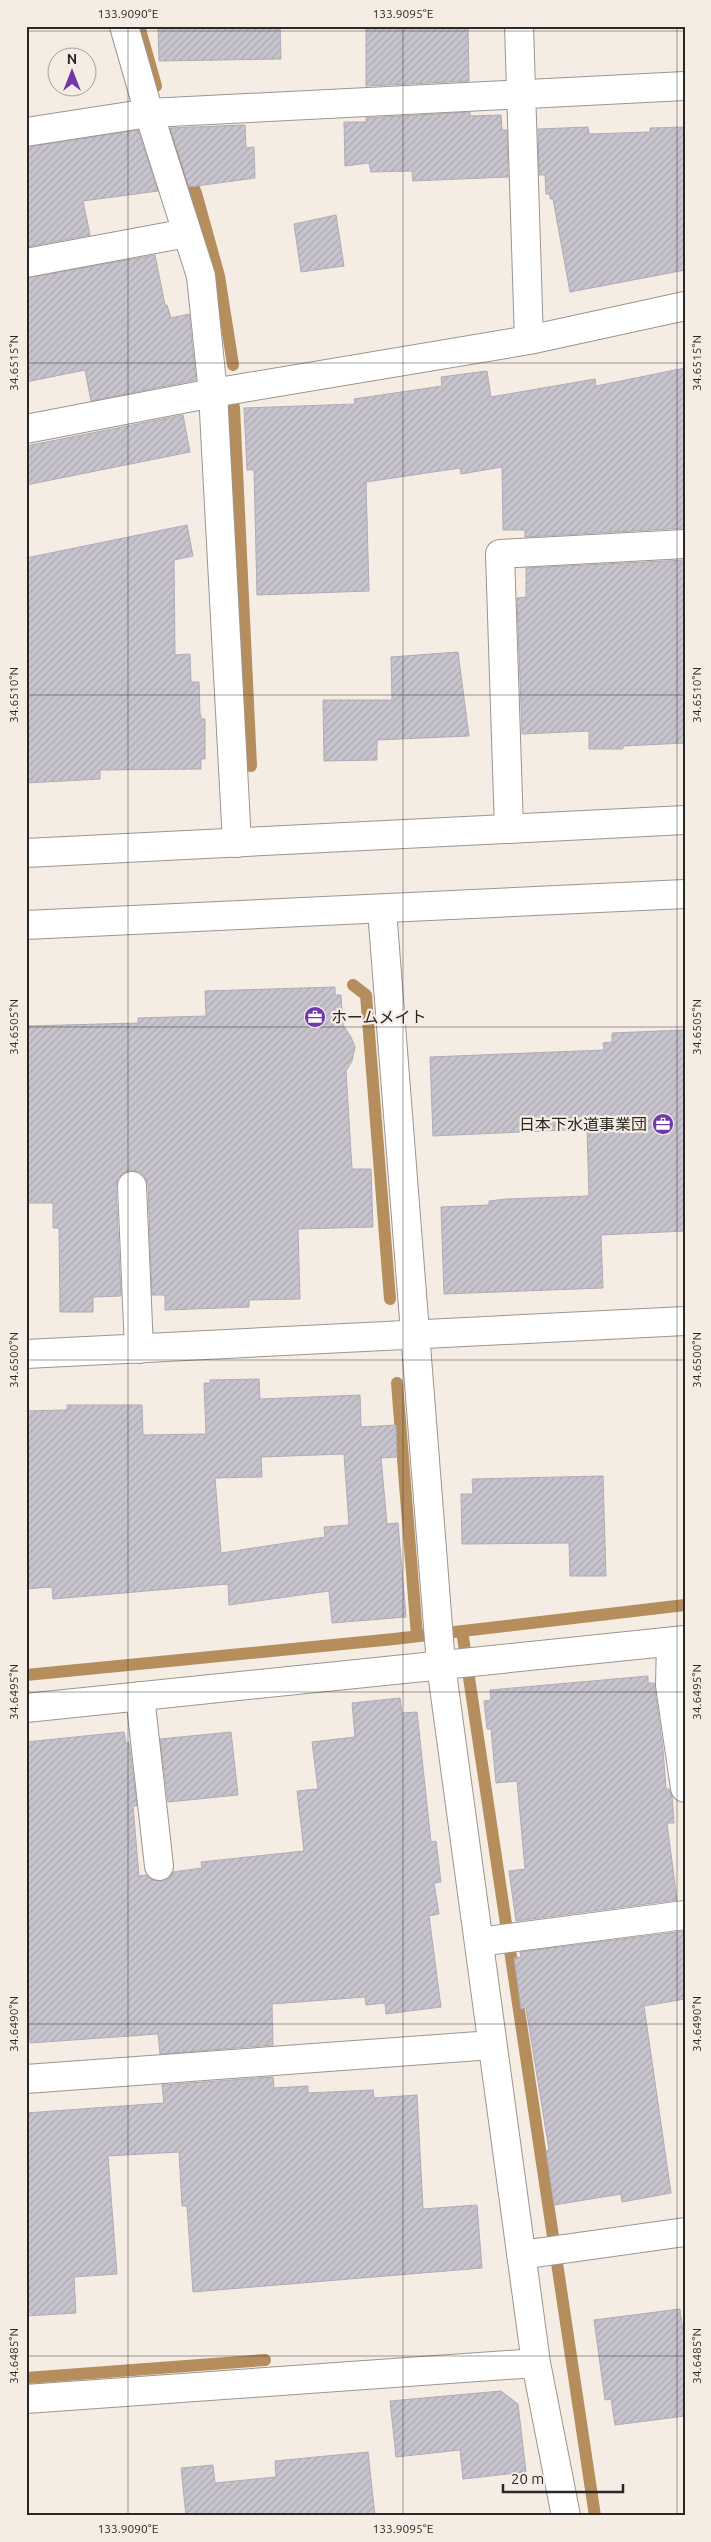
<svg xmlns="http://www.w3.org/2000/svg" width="711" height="2542" viewBox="0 0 711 2542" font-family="Ubuntu,'Noto Sans JP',sans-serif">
<defs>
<pattern id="building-hatch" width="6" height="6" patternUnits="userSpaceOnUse" patternTransform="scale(1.25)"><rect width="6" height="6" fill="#c7c4ce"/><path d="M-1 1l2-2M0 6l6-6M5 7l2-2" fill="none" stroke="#aba8b1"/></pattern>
</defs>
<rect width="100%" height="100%" fill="#f5ede4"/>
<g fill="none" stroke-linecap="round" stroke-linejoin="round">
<path stroke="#b68e5e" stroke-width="12" d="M139 26 156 86
M170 134 196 193 219 276 233 365
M234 407 251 766
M353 985 366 995 390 1299
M397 1383 417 1636
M462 1631 595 2516
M26 1675 394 1639 685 1605
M26 2378 265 2360"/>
</g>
<path fill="url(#building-hatch)" stroke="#b0acb6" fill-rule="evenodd" d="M158 26H280L281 59 159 61Z
M366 26H468L469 81 366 86Z
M470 112V116L501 115 502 130H507L508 177 413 181 412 171 371 172 369 163 345 166 344 122H366V118Z
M245 125 246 148 254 147 255 178 189 187 170 128Z
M588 127 589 134 650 132V128L685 127V270L570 292 553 199H550V194H546L545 175H539L538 129Z
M138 130 158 191 83 201 90 235 26 247V147Z
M336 215 344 266 301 272 294 224Z
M155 255 165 305H167L171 318 189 314 196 380 91 401 85 370 26 382V278Z
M685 368V528L525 537V530H503L502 467 461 474 460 468 366 482 369 591 257 595 254 470H247L244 408 355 404 354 399 442 386 441 377 487 371 491 397 595 379 596 386Z
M183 415 190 452 26 485V446Z
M187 525 193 556 174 560 175 655 190 654 191 682H199L200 714 202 719H205V759H201V769L100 770V779L26 783V558Z
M685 560V743L623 746V749H589V731L522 734 517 598 526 597V568Z
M458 652 469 736 377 740V760L324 761 323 700H392L391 657Z
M335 987V995H341L343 1025 351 1037 355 1047 352 1061 346 1071 352 1169H371L373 1227 298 1229 300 1299 249 1300V1307L165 1310V1295H152L148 1185 145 1177 140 1172 131 1170 123 1173 118 1178 116 1187 121 1296 93 1297V1312H60L59 1228H53V1203H26V1026L138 1023V1018L206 1016 205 991Z
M685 1030V1231L601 1235 603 1288 444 1294 441 1207 489 1205V1201L506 1199 589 1196 587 1129 433 1136 430 1057 604 1050 603 1043 612 1042V1033Z
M259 1379 260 1399 360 1395 361 1427 396 1425 397 1457 381 1458 387 1524 398 1523 406 1617 332 1623 329 1591 229 1605 228 1584 53 1599 52 1587 26 1589V1411L67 1410V1405H142L143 1435 206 1434 204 1383H210V1380ZM344 1454 349 1525 324 1527 325 1537 221 1553 215 1478 262 1477 261 1457Z
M603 1476 606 1576H570L569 1543 462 1544 461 1494H473L472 1479Z
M648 1676V1683H654L663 1749 666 1789H669L672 1796 674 1823H667L677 1900 516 1921 509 1871 525 1869 517 1781 496 1783 491 1729H487L484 1701 491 1700 490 1690Z
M400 1698 402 1713 417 1712 431 1842 436 1841 441 1882 434 1883 439 1914 429 1916 441 2007 386 2014 385 2003 366 2005 365 1997 272 2004 273 2045 160 2054 158 2034 30 2043 29 2027H26V1742L124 1732 126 1743 129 1742 137 1806H133L139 1876 146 1875 153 1880 161 1881 169 1878 173 1872 202 1868 201 1862 304 1851 297 1791 318 1789 312 1742 355 1737 352 1703Z
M231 1732 238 1795 168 1802 160 1739Z
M685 1931V1999L644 2006 671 2193 622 2202 621 2194 554 2205 546 2151 549 2150 526 2008 521 2009 514 1958 521 1957 520 1952Z
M273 2077 274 2088 308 2086V2093L373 2090 374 2098 417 2095 423 2209 477 2205 482 2268 193 2292 187 2206H182L179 2152 108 2156 117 2274 74 2277 76 2313 26 2316V2113L164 2103 162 2085Z
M680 2309 683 2331H685V2416L615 2425 611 2399 605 2400 594 2320Z
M501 2391 518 2404 526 2472 463 2479 460 2450 396 2457 390 2401Z
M368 2452 375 2516H186L181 2468 213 2465 215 2483 276 2477 275 2461Z"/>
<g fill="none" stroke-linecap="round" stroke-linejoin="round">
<g stroke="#9d958d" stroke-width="30">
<path id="minor" d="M124 26 149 113 201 276 213 393 237 843
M519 26 529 340
M26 132 149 113 685 86
M26 263 187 233
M26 429 213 393 529 340 685 306
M509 829 500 554 685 544
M382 910 441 1665 536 2363 566 2516
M132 1186 139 1349
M26 1354 685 1321
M671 1642 670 1685 685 1788
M140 1696 159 1866
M26 1708 685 1640
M479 1942 685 1915
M26 2079 492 2045
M521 2255 685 2232
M26 2399 536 2363"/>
</g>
<g stroke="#9d958d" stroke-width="30">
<path id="tertiary" d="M26 853 685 820
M26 925 685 894"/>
</g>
<use href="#minor" stroke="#fff" stroke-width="28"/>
<use href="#tertiary" stroke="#fff" stroke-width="28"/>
</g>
<path fill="none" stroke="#2a2724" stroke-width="1" stroke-opacity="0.45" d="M128 26V2516M403 26V2516M677 26V2516M26 31H685M26 363H685M26 695H685M26 1027H685M26 1360H685M26 1692H685M26 2024H685M26 2356H685"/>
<defs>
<g id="office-disc" transform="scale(1.125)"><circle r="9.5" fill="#7138ae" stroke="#f5ede4"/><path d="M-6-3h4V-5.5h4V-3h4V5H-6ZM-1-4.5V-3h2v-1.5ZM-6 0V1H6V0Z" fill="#fff"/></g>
</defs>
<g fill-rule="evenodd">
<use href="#office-disc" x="315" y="1017"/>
<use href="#office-disc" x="663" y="1124"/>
</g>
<g text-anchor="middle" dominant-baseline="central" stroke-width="4.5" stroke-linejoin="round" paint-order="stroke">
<g font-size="16" fill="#2a2724" stroke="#f5ede4" text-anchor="start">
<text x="331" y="1017">ホームメイト</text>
<text x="647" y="1124" text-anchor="end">日本下水道事業団</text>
</g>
</g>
<rect width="711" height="2542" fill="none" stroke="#f5ede4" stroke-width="55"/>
<g transform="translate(72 72)"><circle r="24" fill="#f5ede4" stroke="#a49e97"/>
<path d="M0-4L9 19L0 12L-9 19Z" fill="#7138ae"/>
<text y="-8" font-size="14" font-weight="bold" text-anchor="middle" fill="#2a2724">N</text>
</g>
<path d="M503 2484v8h120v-8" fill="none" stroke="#2a2724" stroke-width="2.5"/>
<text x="511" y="2484" font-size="15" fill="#2a2724" stroke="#f5ede4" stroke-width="4" paint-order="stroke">20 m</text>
<rect x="28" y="28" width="656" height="2486" fill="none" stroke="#2a2724" stroke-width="2"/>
<g font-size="12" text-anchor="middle" fill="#2a2724">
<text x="128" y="18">133.9090°E</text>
<text x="403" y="18">133.9095°E</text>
<text transform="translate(14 363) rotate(-90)" y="4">34.6515°N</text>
<text transform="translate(697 363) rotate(-90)" y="4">34.6515°N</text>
<text transform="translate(14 695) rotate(-90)" y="4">34.6510°N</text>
<text transform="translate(697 695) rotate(-90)" y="4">34.6510°N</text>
<text transform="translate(14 1027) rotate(-90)" y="4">34.6505°N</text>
<text transform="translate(697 1027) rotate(-90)" y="4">34.6505°N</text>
<text transform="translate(14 1360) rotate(-90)" y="4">34.6500°N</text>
<text transform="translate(697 1360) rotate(-90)" y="4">34.6500°N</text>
<text transform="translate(14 1692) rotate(-90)" y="4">34.6495°N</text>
<text transform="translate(697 1692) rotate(-90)" y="4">34.6495°N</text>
<text transform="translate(14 2024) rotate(-90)" y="4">34.6490°N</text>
<text transform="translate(697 2024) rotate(-90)" y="4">34.6490°N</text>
<text transform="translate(14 2356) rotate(-90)" y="4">34.6485°N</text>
<text transform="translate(697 2356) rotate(-90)" y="4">34.6485°N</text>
<text x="128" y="2533">133.9090°E</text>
<text x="403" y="2533">133.9095°E</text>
</g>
</svg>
